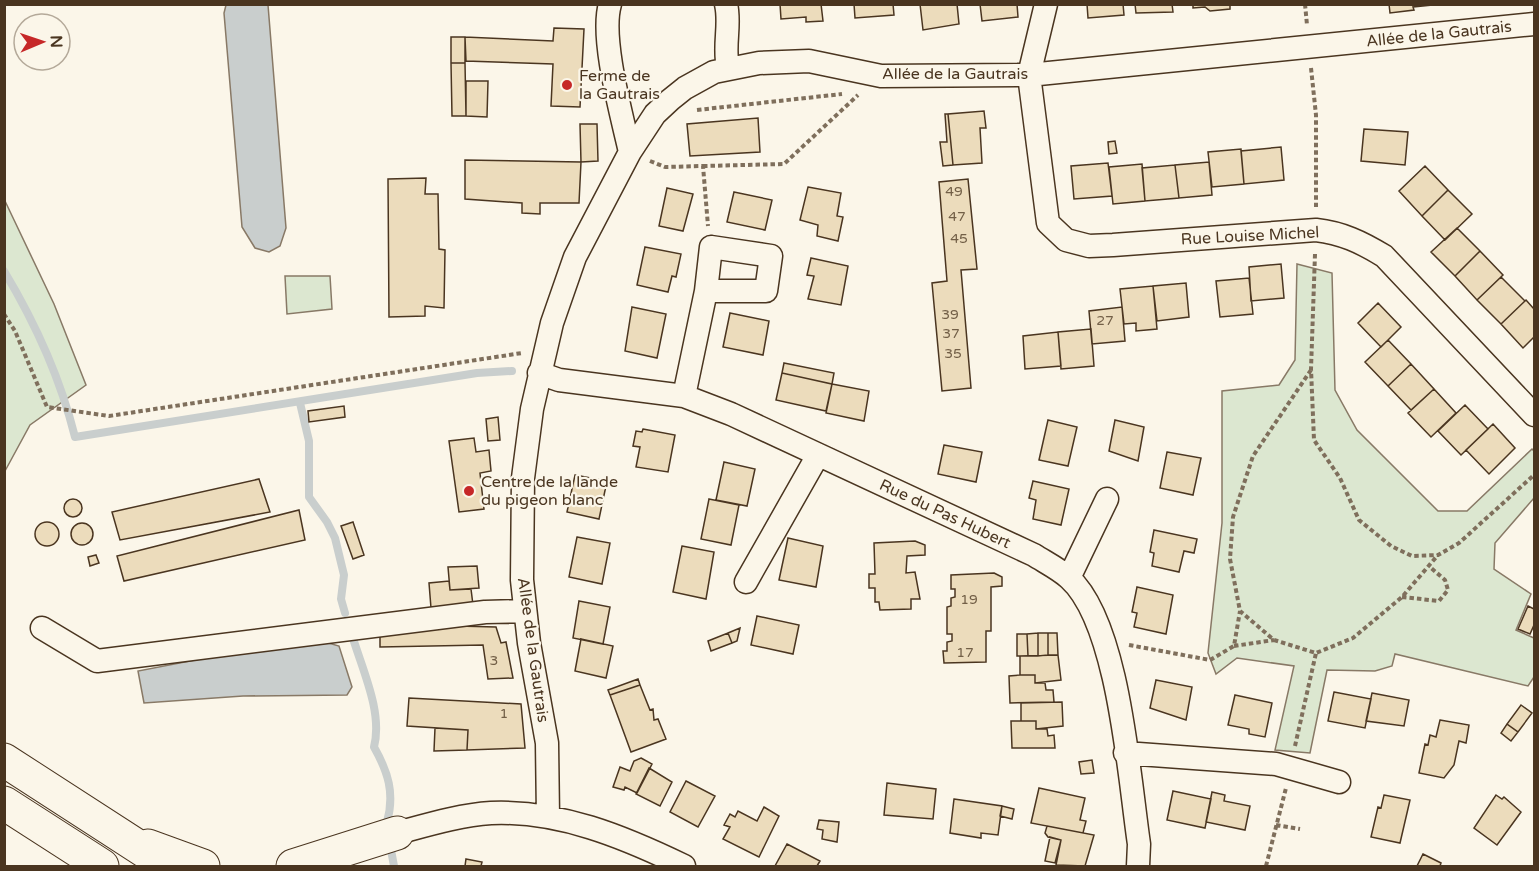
<svg xmlns="http://www.w3.org/2000/svg" width="1539" height="871" viewBox="0 0 1539 871" font-family="'Varela Round',sans-serif">
<rect width="100%" height="100%" fill="#fbf6e9"/>
<path fill="#dce7d0" stroke="#887966" stroke-width="1.5" d="M5 201 54 304 86 385 30 425 5 471Z
M1297 264 1332 273 1335 390 1357 430 1438 511H1467L1532 449 1534 451V498L1495 543 1494 569 1531 594 1516 630 1534 638V677L1528 686 1395 654 1392 666 1375 671 1327 670 1310 753 1275 750 1294 666 1237 658 1216 674 1208 653 1222 523V391L1279 385 1295 360Z
M285 276H330L332 309 287 314Z"/>
<path fill="#c9cecd" stroke="#887966" stroke-width="1.5" d="M226 5H268L286 228 280 246 269 252 255 248 242 227 224 13Z
M325 642 339 646 352 687 347 695 243 696 144 703 138 671 262 647Z"/>
<g fill="none" stroke-linecap="round" stroke-linejoin="round">
<path stroke="#c9cecd" stroke-width="8" d="M4 271C36 324 60 377 75 437L477 373 512 371
M300 403 309 441V497L327 522 335 538 344 575 341 599 345 613
M352 635C362 669 383 712 374 747 388 772 395 793 387 822
M391 850 394 866"/>
</g>
<path fill="#ecdcbc" stroke="#4a3520" stroke-width="1.5" d="M780 4H821L823 21 806 22V17L781 19Z
M854 4H893L894 15 855 18Z
M920 4H957L959 24 923 30Z
M980 4H1017L1018 17 982 21Z
M1087 4H1123L1124 15 1088 18Z
M1135 4H1172L1173 12 1136 13Z
M1193 4H1230V9L1210 11 1205 7 1193 8Z
M1389 4H1432V5L1413 7 1414 10 1390 13Z
M554 28 584 29 580 107 551 106 553 64 466 61 465 37 553 41Z
M451 37H465V63H451Z
M451 63H465L466 116H452Z
M466 81H488L487 117 466 116Z
M984 111 986 128H980L982 163 953 165 948 114Z
M945 114H948L953 165 943 166 940 142H947Z
M758 118 760 152 690 156 687 124Z
M580 124H597L598 161 581 162Z
M1364 129 1408 132 1405 165 1361 161Z
M1115 141 1117 153 1109 154 1108 142Z
M1281 147 1284 180 1244 184 1241 151Z
M1241 149 1244 184 1212 187 1208 152Z
M465 160 581 162 579 203H540V214L522 213V203L465 199Z
M1209 162 1212 195 1179 198 1175 165Z
M1108 163 1112 196 1074 199 1071 166Z
M1142 164 1145 201 1113 204 1109 167Z
M1175 165 1179 198 1145 201 1142 168Z
M1425 166 1448 190 1422 216 1399 191Z
M426 178 425 194H438L439 249 445 250 444 308 425 306V316L389 317 388 179Z
M968 179 977 269 961 270 971 388 942 391 932 283 947 281 939 182Z
M808 187 841 193 837 216 843 217 838 241 817 236 818 225 800 220Z
M667 188 693 194 683 231 659 226Z
M1448 190 1472 214 1445 240 1422 216Z
M734 192 772 200 765 230 727 222Z
M1457 228 1480 251 1455 276 1431 252Z
M645 247 681 254 676 277 672 276 668 292 637 285Z
M1480 251 1503 275 1477 300 1455 276Z
M811 258 848 266 841 305 808 299 814 276 807 275Z
M1281 264 1284 298 1251 301 1249 267Z
M1501 277 1525 301 1501 324 1477 300Z
M1249 278 1253 314 1220 317 1216 281Z
M1186 283 1189 317 1157 321 1153 286Z
M1153 286 1157 329 1136 331V323L1124 324 1120 289Z
M1526 300 1534 309V337L1523 348 1501 324Z
M1378 303 1401 327 1381 347 1358 323Z
M632 307 666 314 657 358 625 351Z
M1122 307 1125 341 1092 344 1089 311Z
M730 313 769 321 763 355 723 347Z
M1091 329 1094 366 1061 369 1058 332Z
M1058 332 1061 366 1025 369 1023 336Z
M1388 340 1411 364 1388 386 1365 362Z
M784 363 834 373 832 384 782 373Z
M1411 364 1434 389 1411 410 1388 386Z
M782 373 832 384 826 411 776 400Z
M832 384 869 391 864 421 826 413Z
M1434 389 1456 413 1431 437 1408 413Z
M1465 405 1488 429 1461 455 1438 431Z
M344 406 345 417 309 422 308 411Z
M498 417 500 440 488 441 486 419Z
M1048 420 1077 427 1068 466 1039 460Z
M1115 420 1144 427 1138 461 1109 451Z
M1493 424 1515 448 1489 474 1466 450Z
M643 429 675 435 668 472 636 467 640 447 633 446 636 431 642 432Z
M474 438 476 452 489 450 491 471 480 473 484 509 459 512 449 441Z
M944 445 982 452 976 482 938 474Z
M1167 452 1201 458 1193 495 1160 488Z
M724 462 755 469 747 506 716 500Z
M575 475 607 481 599 519 567 512Z
M259 479 270 512 120 540 112 512Z
M1033 481 1069 489 1061 525 1033 519 1036 500 1029 498Z
M64 508a9 9 0 1 1 18 0a9 9 0 1 1-18 0Z
M709 499 739 505 731 545 701 539Z
M299 510 305 540 124 581 117 556Z
M35 534a12 12 0 1 1 24 0a12 12 0 1 1-24 0Z
M353 522 364 555 353 559 341 526Z
M71 534a11 11 0 1 1 22 0a11 11 0 1 1-22 0Z
M1154 530 1197 539 1194 553 1184 551 1179 572 1152 566 1154 553 1150 552Z
M577 537 610 543 602 584 569 577Z
M788 538 823 546 816 587 779 580Z
M915 541 925 545V555L907 556 906 573 915 572 920 599H911V609L880 610 879 602H875V588H869V574H875L874 543Z
M682 546 714 552 706 599 673 592Z
M96 555 99 563 90 566 88 557Z
M477 566 479 588 450 590 448 567Z
M994 573 1002 577V586L991 587V631H986V662L944 663 943 651H947V642L952 641V634H947V607L951 606V598L955 597V589H951V575Z
M449 581 450 590 471 589 473 605 431 608 429 583Z
M1137 587 1173 595 1166 634 1134 627 1137 613 1132 612Z
M579 601 610 607 603 644 573 638Z
M1528 606 1534 609V625L1530 634 1518 629Z
M757 616 799 625 793 654 751 645Z
M457 626 496 627 501 643 506 642 513 678 488 679 483 645 380 647V633Z
M740 628 737 641 732 643 728 633Z
M728 633 732 643 711 651 708 641Z
M1038 633V656H1028L1027 634Z
M1038 633H1048V655L1038 656Z
M1048 633H1057L1058 655H1048Z
M1017 634H1027L1028 656H1017Z
M581 639 613 646 606 678 575 671Z
M1058 655 1061 680 1035 683V675H1020V656Z
M1020 675H1035V683H1045L1046 690H1053L1054 702 1010 703 1009 676Z
M638 679 640 685 610 695 608 690Z
M1156 680 1192 687 1186 720 1150 708Z
M640 685 650 710 653 709 654 720 658 719 666 739 631 752 610 695Z
M1334 692 1371 699 1365 728 1328 721Z
M1372 693 1409 700 1404 726 1366 721Z
M1235 695 1272 703 1265 737 1249 734V729L1228 725Z
M409 698 521 704 525 748 467 750 468 730 407 726Z
M1062 702 1063 726 1036 729V721H1021V703Z
M1521 705 1532 713 1518 732 1507 724Z
M1440 720 1469 725 1466 743 1459 741 1454 765 1444 778 1419 773 1425 744 1428 745 1430 735 1436 737Z
M1011 721H1036V729H1047L1048 736 1054 735 1055 748H1012Z
M1507 724 1518 732 1511 741 1501 733Z
M435 728 468 730 467 750 434 751Z
M641 758 652 764 637 793 625 787 624 790 613 787 620 767 630 771 634 761Z
M1092 760 1094 773 1081 774 1079 762Z
M649 768 672 782 660 806 636 794Z
M686 781 715 796 698 827 670 812Z
M887 783 936 789 933 819 884 815Z
M1039 788 1085 798 1080 820 1086 821 1083 833 1031 823Z
M1173 791 1211 799 1205 828 1167 820Z
M1212 792 1225 795 1224 801 1250 806 1245 830 1206 822Z
M1384 795 1410 800 1400 843 1371 837 1378 807 1381 808Z
M1496 795 1502 799 1504 797 1521 812 1497 845 1474 828Z
M954 799 1002 806 998 835 981 833V838L950 833Z
M1002 806 1014 809 1012 819 1000 816Z
M764 807 779 816 759 857 723 839 730 827 724 825 730 814 735 817 738 811 757 821Z
M819 820 839 822 837 842 822 839 823 830 817 829Z
M1047 826 1094 835 1085 866 1056 865 1061 840 1048 837 1045 833Z
M1050 837 1061 840 1055 863 1045 861Z
M787 844 820 861 817 866H775Z
M1423 854 1441 863 1440 866H1417Z
M466 859 482 862 481 866H465Z"/>
<g fill="none" stroke-linecap="round" stroke-linejoin="round">
<g stroke="#4a3520" stroke-width="25">
<path id="minor" d="M610 4C600 38 622 116 630 152
M726 4C731 25 723 46 728 67
M1046 4 1029 75 1048 223 1066 240 1089 246 1113 245 1316 230C1342 233 1361 242 1384 256L1534 415
M539 373 559 380 684 396 731 414 1034 555C1045 562 1059 569 1069 578 1119 623 1129 777 1139 844L1138 866
M684 396 706 291 711 247 771 256 766 291H706
M1069 578 1107 499
M746 582 818 455
M42 628 97 661 485 612 525 611
M1125 753 1276 764 1339 782
M548 817 547 743 529 643 522 580 523 478 532 409 552 323 575 257 630 152 655 114 670 100 685 88 714 72 759 63 809 61 881 76 1029 75 1534 24
M397 833C427 825 460 815 491 813 559 810 624 837 684 866"/>
</g>
<g stroke="#4a3520" stroke-width="35">
<path id="trunk" d="M4 760 168 866
M4 803 102 866
M148 846 203 866
M293 866 397 833"/>
</g>
<path stroke="#7f6f5c" stroke-width="4" stroke-dasharray="4.5 3" stroke-linecap="butt" d="M1305 4 1307 25
M1311 68 1316 115V207
M697 110 842 94
M650 161 665 167 703 166 708 226
M703 166 784 164 858 95
M1315 254 1311 369 1314 440 1340 478 1359 520 1391 546 1412 556 1438 555 1459 543 1534 475
M4 314 15 331 47 407 109 416 522 353
M1311 370 1253 456 1233 517 1230 559 1240 611 1274 640 1316 653 1353 638 1402 597 1438 555
M1402 597 1439 601 1448 590 1445 580 1430 567
M1129 645 1210 660 1234 646 1240 611
M1234 646 1274 640
M1295 746 1316 653
M1276 825 1300 829
M1266 866 1286 788"/>
<use href="#minor" stroke="#fbf6e9" stroke-width="22"/>
<use href="#trunk" stroke="#fbf6e9" stroke-width="33"/>
</g>
<g fill="#c62828" stroke="#fbf6e9" stroke-width="2">
<circle cx="567" cy="85" r="6"/>
<circle cx="469" cy="491" r="6"/>
</g>
<g text-anchor="middle" dominant-baseline="central" stroke-width="4.5" stroke-linejoin="round" paint-order="stroke">
<g font-size="14" fill="#725f47">
<text x="954" y="191">49</text>
<text x="957" y="216">47</text>
<text x="959" y="238">45</text>
<text x="950" y="314">39</text>
<text x="1105" y="320">27</text>
<text x="951" y="333">37</text>
<text x="953" y="353">35</text>
<text x="969" y="599">19</text>
<text x="965" y="652">17</text>
<text x="494" y="660">3</text>
<text x="504" y="713">1</text>
</g>
<g font-size="16" fill="#4a3520" stroke="#fbf6e9">
<text transform="translate(1439 34) rotate(-6)">Allée de la Gautrais</text>
<text x="955" y="74">Allée de la Gautrais</text>
<text transform="translate(1250 236) rotate(-3)">Rue Louise Michel</text>
<text transform="translate(945 514) rotate(25)">Rue du Pas Hubert</text>
<text transform="translate(533 650) rotate(82)">Allée de la Gautrais</text>
</g>
<g font-size="16" fill="#4a3520" stroke="#fbf6e9" text-anchor="start">
<text x="579" y="76">Ferme de<tspan x="579" dy="18">la Gautrais</tspan></text>
<text x="481" y="482">Centre de la lande<tspan x="481" dy="18">du pigeon blanc</tspan></text>
</g>
</g>
<rect width="1539" height="871" fill="none" stroke="#4a3520" stroke-width="12"/>
<g transform="translate(42 42) rotate(88)"><circle r="28" fill="#fbf6e9" stroke="#b4a999" stroke-width="1.5"/>
<path d="M0-4.5L10 22L0 15L-10 22Z" fill="#c62828"/>
<text y="-9" font-size="16" font-weight="bold" text-anchor="middle" fill="#4a3520">N</text>
</g>
</svg>
